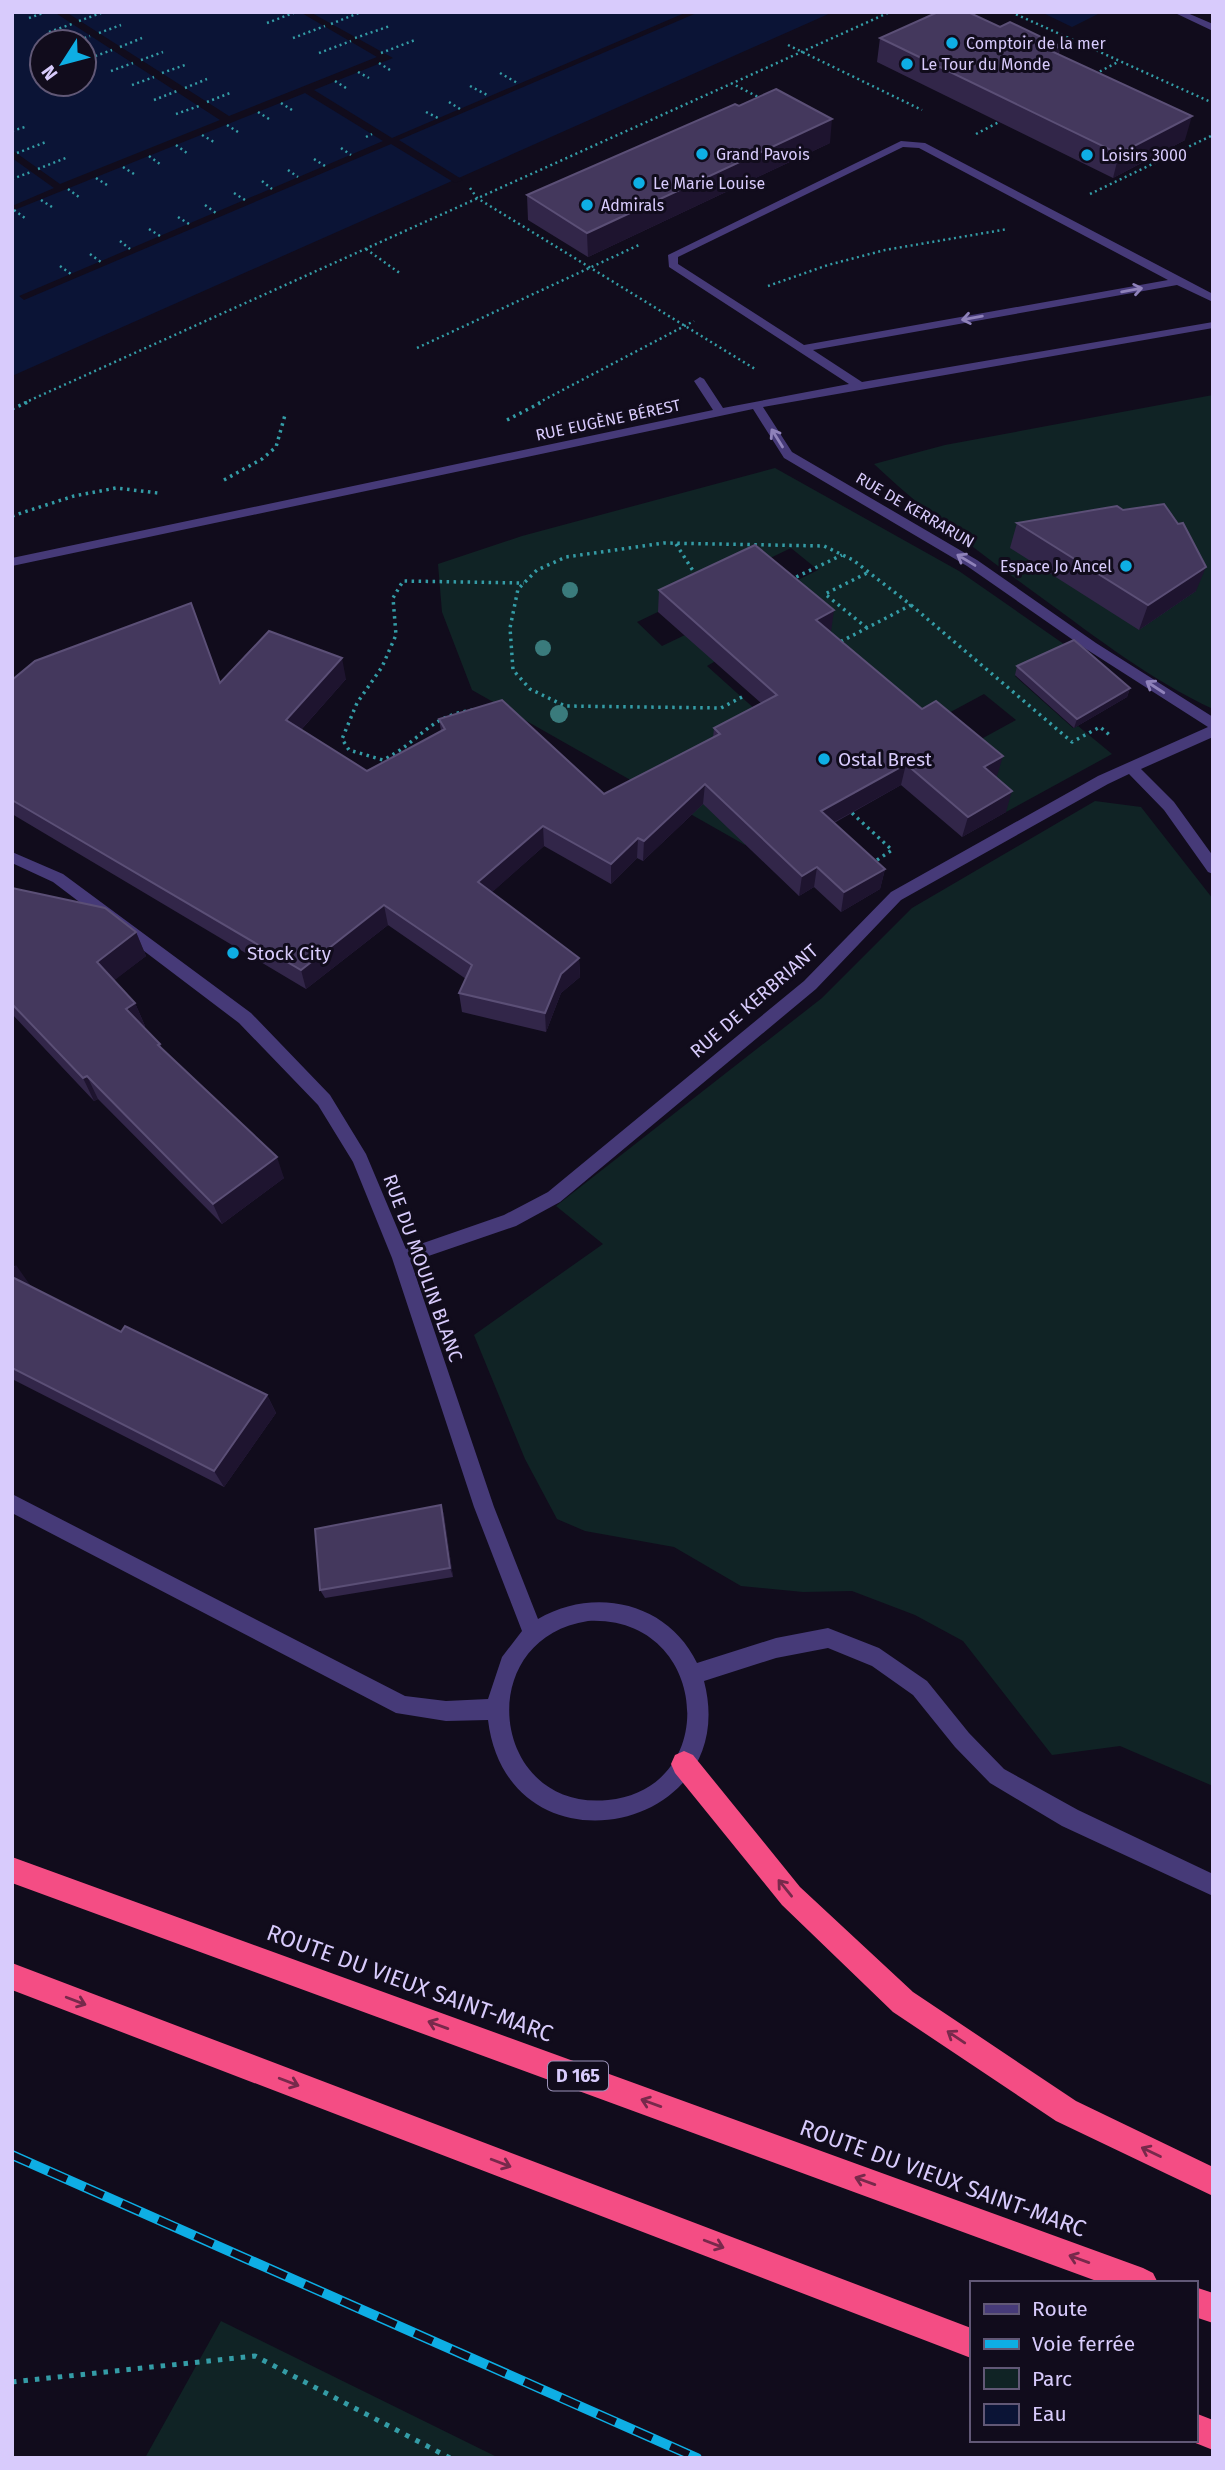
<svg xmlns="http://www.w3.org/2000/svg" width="1225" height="2470" viewBox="0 0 1225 2470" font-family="'Fira Sans',sans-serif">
<rect width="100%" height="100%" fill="#110c1c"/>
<path fill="#102325" d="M1213 395V709C1151 680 1097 638 1042 598 984 556 926 513 874 464L945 445Z
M775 468 959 571 1071 649 1015 676 1073 728 1078 726 1112 754 1006 812 963 749 1016 720 984 694 932 722 780 589 818 570 791 548 637 622 662 646 685 635 719 659 707 666 767 720 745 845 472 690 442 612 438 564 522 536Z
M1095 801 1141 807 1213 899V1786L1120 1746 1052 1755 963 1641 915 1615 852 1591 803 1592 741 1586 674 1547 585 1531 557 1519 525 1459 474 1335 603 1244 556 1206 822 998 912 908Z
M221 2321 499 2458H145Z"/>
<path fill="#0b1436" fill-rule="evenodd" d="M12 12H833L12 376ZM42 42H84V84H42Z
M1041 12H1102L1072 27Z"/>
<path fill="#110c1c" d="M54 12H66L229 116 377 57 300 12H310L393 58 314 90 392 138 687 12H699L399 140 463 180 455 183 391 144 24 300 19 296 383 141 305 93 12 211V206L54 188 12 158V150L60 184 220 120Z"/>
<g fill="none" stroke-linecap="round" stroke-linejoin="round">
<path stroke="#349ca6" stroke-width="2.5" stroke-dasharray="2 3.5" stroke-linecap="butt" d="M1011 12 1213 103
M29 18 46 12
M79 21 101 13
M267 23 296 12
M331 24 361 12
M49 32 72 24
M99 33 121 25
M293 38 325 26
M355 38 390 26
M74 42 90 36
M788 45 922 110
M120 47 142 38
M319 53 351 41
M381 53 415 40
M90 58 112 50
M141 60 163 52
M379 63 390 70
M111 71 133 63
M358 72 369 78
M162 73 185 65
M500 73 519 84
M1095 74 1118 62
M335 81 346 88
M731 83 762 99
M132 85 154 77
M470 86 489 96
M185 88 207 79
M154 100 177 91
M207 102 230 93
M449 102 460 109
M281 103 292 110
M258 112 269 119
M426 112 438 118
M176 114 199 106
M227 125 238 132
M12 131 25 127
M976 134 1003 120
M202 135 214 142
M366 137 372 134
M176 145 187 153
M341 148 351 155
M17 153 46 142
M149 156 160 164
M314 159 325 166
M123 167 134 174
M38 169 68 157
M288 170 298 177
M96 178 107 185
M12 179 31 172
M262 181 272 189
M470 188 477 198 755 369
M68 189 79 197
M234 193 245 200
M1090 194 1213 135
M41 200 52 207
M205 205 216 213
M14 210 25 218
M178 217 189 224
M149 229 160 236
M120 241 130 249
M366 249 401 274
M90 254 101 262
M60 266 71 274
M768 286 828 265 885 250 1008 229
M417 348 641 244
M24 403 890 12
M538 403 694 321"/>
<path stroke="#349ca6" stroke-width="3.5" stroke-dasharray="2.5 4.5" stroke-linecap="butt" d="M12 409 28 402
M507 420 542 402
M224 480 262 459 276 447 285 415
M12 516 74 496 116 488 158 493
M676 544 697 577
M790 580 842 555
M911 605 1072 742 1100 727 1112 737
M867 628 825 594 869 572
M742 697 721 708 565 706 530 689 513 670 510 628 518 589 537 570 566 557 664 543 824 546 853 560 911 605 838 643
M473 710C428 716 420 742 383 760L349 750 342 739 357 703 382 667 396 635 393 598 403 581 524 583
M852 813 892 850 874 862"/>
<path stroke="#349ca6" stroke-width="5" stroke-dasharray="4.5 7" stroke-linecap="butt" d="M12 2382 255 2356 450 2458"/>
<path fill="#463a78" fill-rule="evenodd" d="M1173 12H1185L1213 24V31Z
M901 141 925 143 1213 294V302L1177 285 813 350 862 382 1213 322V328L763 407 792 452 977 560 1096 643 1213 717V737L1141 769 1174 802 1213 856V874L1208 872 1164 810 1129 774 1108 784 901 900 816 989 560 1202 516 1226 411 1262 494 1507 538 1619C594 1586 668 1602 697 1663L776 1638 828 1628 879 1648 927 1681 969 1733 1004 1769 1078 1810 1213 1874V1896L1062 1826 990 1783 955 1747 913 1695 872 1666 828 1648 776 1658 704 1681C744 1833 508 1882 488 1720L446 1721 396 1713 12 1513V1494L405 1696 446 1701 488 1699 502 1657 522 1631 474 1507 392 1258 353 1162 318 1105 239 1023 53 882 12 863V852L63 874 251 1013 330 1095 366 1154 406 1249 504 1215 548 1192 804 981 891 892 1098 776 1208 727 1086 649 967 566 784 458 753 409 12 566V558L713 410 694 381 700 377 704 379 723 408 849 384 669 267 668 255ZM903 147 919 148 1168 280 804 345 678 264V257ZM588 1621C710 1615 723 1789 608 1800 491 1812 470 1639 588 1621Z"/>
<path fill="#f44d84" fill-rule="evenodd" d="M684 1751 693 1755 800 1887 913 1992 1076 2101 1213 2167V2196L1056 2121 893 2012 782 1905 675 1773 671 1764 675 1755Z
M12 1857 1143 2268 1153 2273 1158 2283H1102L12 1883Z
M12 1963 971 2328V2358L12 1990Z
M1195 2287 1213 2293V2323L1195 2317Z
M1195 2413 1213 2420V2450L1188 2440H1195Z"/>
<g stroke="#0eaee4" stroke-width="10">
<path id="rail" d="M12 2155 697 2458"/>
</g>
<use href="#rail" stroke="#110c1c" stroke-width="7" stroke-dasharray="20" stroke-linecap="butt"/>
</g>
<g fill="#3a7b7c">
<circle cx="570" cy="590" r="8"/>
<circle cx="543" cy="648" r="8"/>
<circle cx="559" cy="714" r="9"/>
</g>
<path fill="#322649" d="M1000 27 1060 46 1059 54 1185 140 1113 178 877 62 880 38Z
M830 143 588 257 528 220 527 195Z
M1017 523 1196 591 1139 630 1010 548Z
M659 590 830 632 997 776 996 777 1006 812 962 837 901 785 834 823 885 869 880 889 841 912 814 887 799 896 703 804 643 861 637 858 611 884 544 846 492 892 579 958 580 977 561 993 546 1032 462 1012 459 993 466 979 388 925 306 989 12 814V680L220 683 346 679 301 730 367 771 441 731 439 719 604 794 713 738 714 728 761 703 658 612Z
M1017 666 1130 688 1127 697 1074 728 1015 675Z
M12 888 136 932 146 956 114 980 135 1003 145 1026 144 1027 160 1044 162 1049 284 1178 222 1224 98 1099 94 1101 12 1014Z
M12 1263 30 1285 29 1286 121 1332 267 1395 276 1413 224 1487 12 1379Z
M441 1505 444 1515 453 1577 325 1598 320 1590Z"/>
<path fill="#1e142f" d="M1060 46 1055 70 1051 51Z
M1192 116 1185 140 1113 178 1119 154Z
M832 119 830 143 588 257 587 233Z
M1206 567 1196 591 1139 630 1148 605Z
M834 610 831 632 816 620Z
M342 658 346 679 291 741 286 720Z
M1130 688 1127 697 1074 728 1077 719Z
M1003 756 997 776 978 788 984 767Z
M906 764 901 785 818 831 821 811Z
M705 784 703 804 643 861 644 841Z
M1012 791 1006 812 962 837 968 817Z
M543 826 544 846 481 902 478 882Z
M638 838 637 858 611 884V864Z
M817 867 814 887 799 896 802 876Z
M885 869 880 889 841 912 844 892Z
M384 905 388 925 306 989 301 970Z
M136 932 146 956 107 986 97 962Z
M579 958 580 977 561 993 546 1032 545 1013 561 974Z
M135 1003 145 1026 136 1033 126 1009Z
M87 1076 98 1099 94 1101 83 1078Z
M277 1157 284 1178 222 1224 213 1204Z
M16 1265 30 1285 23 1295 12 1281V1270Z
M267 1395 276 1413 224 1487 214 1471Z
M441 1505 444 1515 453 1577 450 1568Z"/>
<path fill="#44385d" stroke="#5b4f76" stroke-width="2" d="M938 12H968L1000 27 1010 22 1060 46 1051 51 1192 116 1119 154 880 38Z
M776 89 832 119 587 233 527 195 735 104 739 106Z
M1164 504 1178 524 1183 523 1206 567 1148 605 1017 523 1117 506 1123 510Z
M755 545 834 610 816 620 922 709 936 701 1003 756 984 767 1012 791 968 817 906 764 821 811 885 869 844 892 817 867 802 876 705 784 644 841 638 838 611 864 543 826 478 882 579 958 561 974 545 1013 459 993 472 965 384 905 301 970 12 800V680L35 661 191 603 220 683 269 631 342 658 286 720 367 771 445 729 439 719 502 700 604 794 720 734 714 728 777 695 659 590Z
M1074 640 1130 688 1077 719 1017 666Z
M12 888 105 908 136 932 97 962 135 1003 126 1009 160 1044 158 1045 277 1157 213 1204 87 1076 83 1078 12 1004Z
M12 1277 121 1332 125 1326 267 1395 214 1471 12 1368Z
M441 1505 450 1568 320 1590 315 1529Z"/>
<defs><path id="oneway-shaft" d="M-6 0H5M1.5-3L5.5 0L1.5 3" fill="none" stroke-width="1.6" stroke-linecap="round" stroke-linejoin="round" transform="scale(1.75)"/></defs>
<g stroke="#8f82ba">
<use href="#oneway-shaft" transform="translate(1132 290) rotate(-10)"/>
<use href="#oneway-shaft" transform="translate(972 318) rotate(170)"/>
<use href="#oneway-shaft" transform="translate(777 438) rotate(-122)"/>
<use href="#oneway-shaft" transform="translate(966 560) rotate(-149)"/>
<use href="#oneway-shaft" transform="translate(1155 687) rotate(-147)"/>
</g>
<g stroke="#77294b">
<use href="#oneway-shaft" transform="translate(785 1888) rotate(-129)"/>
<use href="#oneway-shaft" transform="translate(76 2001) rotate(21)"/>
<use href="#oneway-shaft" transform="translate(438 2025) rotate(-160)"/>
<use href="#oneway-shaft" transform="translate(956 2037) rotate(-146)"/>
<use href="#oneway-shaft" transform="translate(289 2082) rotate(21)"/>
<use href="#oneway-shaft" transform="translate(651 2103) rotate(-160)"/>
<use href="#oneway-shaft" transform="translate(1151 2152) rotate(-154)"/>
<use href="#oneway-shaft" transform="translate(501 2163) rotate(21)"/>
<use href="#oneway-shaft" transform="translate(865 2181) rotate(-160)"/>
<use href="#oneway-shaft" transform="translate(714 2244) rotate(21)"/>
<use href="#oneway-shaft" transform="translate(1079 2259) rotate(-160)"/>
</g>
<g fill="#0eaee4" stroke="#110c1c" stroke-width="2.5">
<circle cx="952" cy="43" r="7"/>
<circle cx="907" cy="64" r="7"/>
<circle cx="702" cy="154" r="7"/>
<circle cx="1087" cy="155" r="7"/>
<circle cx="639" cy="183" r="7"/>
<circle cx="587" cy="205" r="7"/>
<circle cx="1126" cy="566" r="7"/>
<circle cx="824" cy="759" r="7"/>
<circle cx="233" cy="953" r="7"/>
</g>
<g text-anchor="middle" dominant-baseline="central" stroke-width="6" stroke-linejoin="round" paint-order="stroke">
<g font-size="16" fill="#d8cbfc" stroke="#110c1c" text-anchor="start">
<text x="966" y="43">Comptoir de la mer</text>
<text x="921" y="64">Le Tour du Monde</text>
<text x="716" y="154">Grand Pavois</text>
<text x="1101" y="155">Loisirs 3000</text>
<text x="653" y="183">Le Marie Louise</text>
<text x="601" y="205">Admirals</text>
<text x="1112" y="566" text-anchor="end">Espace Jo Ancel</text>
</g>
<g font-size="16" fill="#d8cbfc" stroke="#110c1c">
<text transform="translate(608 420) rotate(-12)">RUE EUGÈNE BÉREST</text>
<text transform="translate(915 510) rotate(30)">RUE DE KERRARUN</text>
</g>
<rect fill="#110c1c" stroke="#9c92b9" stroke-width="2" x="548" y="2061.5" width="60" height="29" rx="5"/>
<g font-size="18" font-weight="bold" fill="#d8cbfc">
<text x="578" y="2076">D 165</text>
</g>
<g font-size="19" fill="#d8cbfc" stroke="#110c1c" text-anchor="start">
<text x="838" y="759">Ostal Brest</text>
<text x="247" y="953">Stock City</text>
</g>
<g font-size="19" fill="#d8cbfc" stroke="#110c1c">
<text transform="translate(754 1001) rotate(-41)">RUE DE KERBRIANT</text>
<text transform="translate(423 1268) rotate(70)">RUE DU MOULIN BLANC</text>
</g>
<g font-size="23" fill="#d8cbfc" stroke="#110c1c">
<text transform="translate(410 1983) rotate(20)">ROUTE DU VIEUX SAINT-MARC</text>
<text transform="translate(943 2178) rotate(20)">ROUTE DU VIEUX SAINT-MARC</text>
</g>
</g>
<rect width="1225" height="2470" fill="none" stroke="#d8cbfc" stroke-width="28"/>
<rect x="970" y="2281" width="228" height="161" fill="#110c1c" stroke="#615876" stroke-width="2"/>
<rect x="984" y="2304" width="35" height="10" fill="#463a78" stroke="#615876" stroke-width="2"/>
<text x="1032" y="2316" font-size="21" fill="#d8cbfc">Route</text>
<rect x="984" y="2339" width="35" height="10" fill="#0eaee4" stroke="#615876" stroke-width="2"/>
<text x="1032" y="2351" font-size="21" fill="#d8cbfc">Voie ferrée</text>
<rect x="984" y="2368" width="35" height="21" fill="#102325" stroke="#615876" stroke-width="2"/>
<text x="1032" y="2386" font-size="21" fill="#d8cbfc">Parc</text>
<rect x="984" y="2404" width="35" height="21" fill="#0b1436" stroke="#615876" stroke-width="2"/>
<text x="1032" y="2421" font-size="21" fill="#d8cbfc">Eau</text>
<g transform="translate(63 63) rotate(234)"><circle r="33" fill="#110c1c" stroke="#615876" stroke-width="2"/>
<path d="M0-5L12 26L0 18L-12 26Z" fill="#0eaee4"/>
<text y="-10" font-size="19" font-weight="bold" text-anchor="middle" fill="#d8cbfc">N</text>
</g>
</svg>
